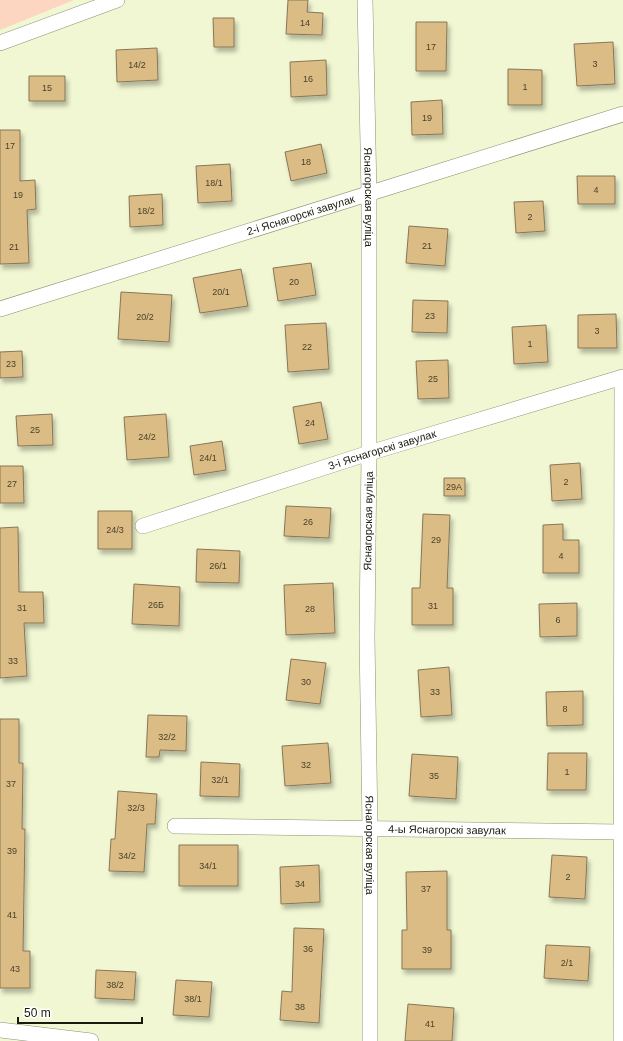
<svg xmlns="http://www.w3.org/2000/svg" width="623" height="1041" viewBox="0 0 623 1041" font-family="Helvetica,sans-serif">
<defs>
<filter id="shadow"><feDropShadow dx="2.5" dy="4.5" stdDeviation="2" flood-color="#0004"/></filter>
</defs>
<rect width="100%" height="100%" fill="#f1f7d2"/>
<path fill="#fdd6c2" d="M0 0H74L0 30Z"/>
<path fill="#dbbc84" stroke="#877658" filter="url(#shadow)" d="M288 0H308L307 12 323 13 322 35 286 34Z
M213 18H234V47H214Z
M416 22H447L446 71H416Z
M613 42 615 84 577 86 574 44Z
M157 48 158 80 117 82 116 50Z
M326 60 327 95 291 97 290 62Z
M508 69 542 70V105H508Z
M29 76H65V101H29Z
M442 100 443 134 412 135 411 102Z
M0 130H20V181L35 180 36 209 27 210 29 263 0 264Z
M321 144 327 173 291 181 285 152Z
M230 164 232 201 198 203 196 166Z
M577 176H615V204H578Z
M162 194 163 225 130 227 129 196Z
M543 201 545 231 516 233 514 202Z
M409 226 448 229 445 266 406 263Z
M311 263 316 295 278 301 273 268Z
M241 269 248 306 200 313 193 278Z
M121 292 172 295 169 342 118 339Z
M413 300 448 301 447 333 412 332Z
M616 314 617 348H578V315Z
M326 323 329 369 288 372 285 325Z
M546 325 548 362 514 364 512 327Z
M22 351 23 377 0 378V352Z
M448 360 449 398 418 399 416 361Z
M321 402 328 439 299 444 293 407Z
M52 414 53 445 18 446 16 416Z
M166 414 169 457 127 460 124 417Z
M222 441 226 470 194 475 190 446Z
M580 463 582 499 552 501 550 465Z
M0 466H23L24 503H0Z
M444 478H465V496H444Z
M286 506 331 508 329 538 284 536Z
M98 511H132V549H98Z
M423 514 450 515 447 588H453V625H412V588H420Z
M563 524V540H579V573H543V525Z
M18 527 19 592H43L44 623H24L27 676 0 678V528Z
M197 549 240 551 239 583 196 582Z
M333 583 335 633 286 635 284 585Z
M134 584 180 587 179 626 132 624Z
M577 603V636L540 637 539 604Z
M291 659 326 663 320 704 286 700Z
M449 667 452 715 421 717 418 670Z
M583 691V725L547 726 546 692Z
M148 715 187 716 186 751 160 750 159 757H146Z
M0 719H19V763H23L22 829H25L23 951H30V988H0Z
M328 743 331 783 285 786 282 746Z
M548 753H587L586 790H547Z
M412 754 458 757 456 799 409 796Z
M201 762 240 764 239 797 200 796Z
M118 791 157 794 155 824H147L144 872 109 871 111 839H115Z
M179 845H238V886H179Z
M552 855 587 857 585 899 549 897Z
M319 865 320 902 281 904 280 867Z
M447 871V930H451V969H402V930H407L406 872Z
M294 928 324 929 319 1023 280 1020 282 991 292 992Z
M546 945 590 947 588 981 544 978Z
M96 970 136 972 134 1000 95 998Z
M176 980 212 982 209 1017 173 1015Z
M408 1004 454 1008 452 1041H405Z"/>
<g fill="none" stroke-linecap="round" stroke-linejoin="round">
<g stroke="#8d9271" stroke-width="16">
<g id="minor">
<path id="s1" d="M365 0 369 193V453L367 637 370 828V1041"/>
<path d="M0 43 117 0"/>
<path id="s2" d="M0 309 623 114"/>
<path id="s3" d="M143 526 369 453 623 377"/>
<path id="s4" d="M175 826 623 832"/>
<path d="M0 1030 91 1041"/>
<path d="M621 1041 622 378"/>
</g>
</g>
<use href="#minor" stroke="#fff" stroke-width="15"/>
</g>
<g text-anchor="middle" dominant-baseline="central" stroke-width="3" stroke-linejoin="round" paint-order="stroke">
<g font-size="9" fill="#4a422b">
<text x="305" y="23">14</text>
<text x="431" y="47">17</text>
<text x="595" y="64">3</text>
<text x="137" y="65">14/2</text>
<text x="308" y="79">16</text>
<text x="525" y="87">1</text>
<text x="47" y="88">15</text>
<text x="427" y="118">19</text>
<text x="10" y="146">17</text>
<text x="306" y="162">18</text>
<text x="214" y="183">18/1</text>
<text x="596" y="190">4</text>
<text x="18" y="195">19</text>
<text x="146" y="211">18/2</text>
<text x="530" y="217">2</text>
<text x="427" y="246">21</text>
<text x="14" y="247">21</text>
<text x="294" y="282">20</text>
<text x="221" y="292">20/1</text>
<text x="430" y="316">23</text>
<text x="145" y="317">20/2</text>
<text x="597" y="331">3</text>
<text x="530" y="344">1</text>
<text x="307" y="347">22</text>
<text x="11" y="364">23</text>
<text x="433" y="379">25</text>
<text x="310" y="423">24</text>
<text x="35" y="430">25</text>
<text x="147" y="437">24/2</text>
<text x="208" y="458">24/1</text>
<text x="566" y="482">2</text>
<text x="12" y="484">27</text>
<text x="454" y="487">29А</text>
<text x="308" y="522">26</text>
<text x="115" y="530">24/3</text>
<text x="436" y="540">29</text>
<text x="561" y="556">4</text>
<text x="218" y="566">26/1</text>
<text x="156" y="605">26Б</text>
<text x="433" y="606">31</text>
<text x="22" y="608">31</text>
<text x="310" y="609">28</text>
<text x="558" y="620">6</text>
<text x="13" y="661">33</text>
<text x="306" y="682">30</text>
<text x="435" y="692">33</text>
<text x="565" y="709">8</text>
<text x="167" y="737">32/2</text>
<text x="306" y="765">32</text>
<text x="567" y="772">1</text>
<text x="434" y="776">35</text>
<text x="220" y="780">32/1</text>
<text x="11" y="784">37</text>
<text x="136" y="808">32/3</text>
<text x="12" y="851">39</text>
<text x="127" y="856">34/2</text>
<text x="208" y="866">34/1</text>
<text x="568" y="877">2</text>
<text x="300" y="884">34</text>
<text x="426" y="889">37</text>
<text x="12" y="915">41</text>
<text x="308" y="949">36</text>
<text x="427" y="950">39</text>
<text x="567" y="963">2/1</text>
<text x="15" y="969">43</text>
<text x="115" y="985">38/2</text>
<text x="193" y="999">38/1</text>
<text x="300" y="1007">38</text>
<text x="430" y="1024">41</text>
</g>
<g font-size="11" fill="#191a0d" stroke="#fff">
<text stroke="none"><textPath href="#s1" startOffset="197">Яснагорская вуліца</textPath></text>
<text stroke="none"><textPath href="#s2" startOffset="315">2-і Яснагорскі завулак</textPath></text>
<text stroke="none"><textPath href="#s3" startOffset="251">3-і Яснагорскі завулак</textPath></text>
<text transform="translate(368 521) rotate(-89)">Яснагорская вуліца</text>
<text stroke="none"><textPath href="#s4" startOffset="272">4-ы Яснагорскі завулак</textPath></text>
<text stroke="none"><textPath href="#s1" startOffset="845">Яснагорская вуліца</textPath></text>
</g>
</g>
<path d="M18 1017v6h124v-6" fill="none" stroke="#191a0d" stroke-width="2"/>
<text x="24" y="1017" font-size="12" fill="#191a0d" stroke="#ffffff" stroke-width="3" paint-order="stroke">50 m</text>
</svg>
